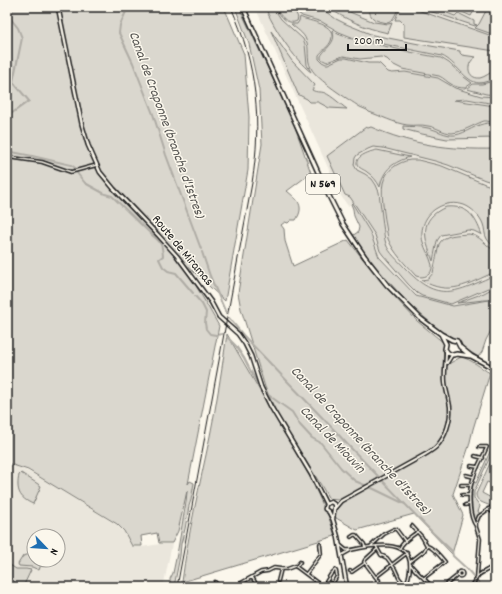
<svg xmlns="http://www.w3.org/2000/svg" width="502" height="594" viewBox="0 0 502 594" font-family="Dekko,sans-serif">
<rect width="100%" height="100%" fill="#fbf7ec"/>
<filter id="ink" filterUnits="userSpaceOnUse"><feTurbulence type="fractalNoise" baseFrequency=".025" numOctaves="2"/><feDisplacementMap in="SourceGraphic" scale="8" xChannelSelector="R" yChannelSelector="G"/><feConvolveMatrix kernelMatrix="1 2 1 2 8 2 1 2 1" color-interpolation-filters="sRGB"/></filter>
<g filter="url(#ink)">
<path fill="#eae6dc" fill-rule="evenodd" d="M255 7H495V287L491 288 495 297V299L453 306 416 296 379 257 370 232 352 203 348 206 341 196Z
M7 464 14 465 29 472 47 482 117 525 124 532 132 547H142L160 544H172L164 583 159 587H7ZM34 536H58V560H34Z"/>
<path fill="#dad7ce" stroke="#7b7a75" d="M7 7H224L244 54 249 117 248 170 225 301 182 261 219 326 188 484 190 481 194 483 191 500 189 506 185 529 181 544 180 556 174 587H171L170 579 173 573 178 549 186 502 187 491 178 531 172 543H159L157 533 141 536 142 546H132L124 531 117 524 28 470 7 463Z
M235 7H239L294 124 311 173 287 191C298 200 305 206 296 220H291L288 223 285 222 281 225 284 229 285 241 293 266 348 240 381 282 417 321 444 343 443 367 461 357C471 359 481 368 490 373L473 429 469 446 453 494 463 515 452 554 414 514 357 530 336 518 335 515V511L344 500 343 499 338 500 329 499 321 485 278 416 265 387 241 309 238 293 262 144 259 90 249 44Z
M265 7H273L281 19 303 39 305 44 307 65 311 72C295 61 272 25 265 7Z
M275 7H289C293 11 300 15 297 21 287 26 280 15 275 7Z
M291 7H319L336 19 346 24 373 35 419 44 460 51V53L462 55 476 57C465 63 467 79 480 78 485 77 491 72 495 70V79C490 80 484 83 479 83 465 82 456 62 442 56L354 38 339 32 322 22 302 16 298 13Z
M327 7H341L352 13 374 22 388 24 392 23 388 33C364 28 347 20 327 7Z
M369 7H401C395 11 395 20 388 23 377 21 369 20 369 7Z
M406 7 412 8 495 37V51L404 37V24L400 20H395C397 14 399 8 406 7Z
M417 7H476L471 16 455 9 450 7 447 13 455 16 458 13 474 21V24L477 25 475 26Z
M488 7H495V35L475 28 479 24Z
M300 17C309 22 338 23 331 41 329 46 323 50 319 55V59L322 62 326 64H328L341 58H346L368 63H378L380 64 388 72 392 73 405 72 438 78 455 88 481 96 495 97V104L467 99 454 100 495 106V123L487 121H484C473 125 463 132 452 133 443 133 437 127 428 126 421 124 414 126 407 125 394 123 381 116 369 112L367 110 360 107C348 99 317 80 311 68 306 59 310 48 306 40 304 33 296 29 291 24H297L299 21Z
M332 30 338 34 349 38 410 52 441 58 449 63 464 77 472 83 465 88C460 88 455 87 451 84 447 82 444 78 439 76L402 69 392 64 387 59 381 57 360 59 343 56 327 62 321 59V56C326 47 338 42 332 30Z
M271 31 292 61 315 85 312 90C317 93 320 91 325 93 332 96 340 104 347 109L329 108 318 102H310L307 99 301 96 298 94Z
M494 81 492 85 495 89V95L486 94 467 89 473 84H482Z
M488 123 495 125V138L447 139 422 134 403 129V126C411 127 421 126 428 128 438 130 445 136 455 135 467 133 476 124 488 123Z
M366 127 368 128 371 127C412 145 450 150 495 149V183L485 180 448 165 435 161 383 148 373 147 368 149 357 155 355 158 354 165 357 170 365 174 372 179 376 185 379 192C380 203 382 214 383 225 384 231 384 238 386 244 389 253 398 260 405 268 438 304 456 292 495 275V285L451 304 422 296 417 293 408 284 383 255 380 251 375 235 352 200 350 197 345 195 327 156Z
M377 150 410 157C394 162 383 169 380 187 377 181 373 176 367 172 365 170 358 168 357 164 355 156 371 151 377 150Z
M410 160H418L442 166 485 184 495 187V248C492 245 489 242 487 239 484 234 485 229 483 224 480 216 472 208 464 205 455 202 445 203 437 208 426 214 419 229 423 242 425 249 430 257 432 265 433 275 424 279 416 276 405 264 394 253 388 239 386 225 380 195 383 183 386 170 398 162 410 160Z
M352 203 370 232 379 257 416 296 453 306 489 300H484L457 303 484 293 495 287V320L492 322 494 325 486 340 482 352 478 357 462 346C461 343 462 343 459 341 456 338 451 338 448 336 441 333 436 328 431 323 400 298 376 267 352 236L358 232 359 227 354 216 353 209 351 204Z
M446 207C469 205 475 217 482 235L474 231 468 230 441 235 437 241 433 261C424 238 418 219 446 207Z
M469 234C480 235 486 246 495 251V272C467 284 450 297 421 280L428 279 433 273 439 244C444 234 458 235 469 234Z
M227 334 311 479 326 512 328 515 335 536 182 582C188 533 200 484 210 436 217 402 222 368 227 334Z
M495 441V446L474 492V498L480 506 478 512 481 514 477 518 475 523C470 510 472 496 473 482L476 483 492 447 491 446Z
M495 452V485L487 482 482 493 495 500C495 502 493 506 491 506 484 503 476 502 476 494Z
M21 473 41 486 33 504C19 498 16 490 19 475Z
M34 553V560H43L39 570 32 567 19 566 18 564 23 556Z
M7 563 16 569H26L31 570 23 587H17L14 581 7 575Z"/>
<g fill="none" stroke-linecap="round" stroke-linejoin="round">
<path stroke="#74726e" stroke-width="1" d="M477 580 483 587
M489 587 493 586"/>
<path stroke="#afaca5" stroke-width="2" d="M128 7 120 25 119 33 133 63 153 114 166 155 201 249
M7 14 18 28 22 38 13 82 29 101 8 116 7 131
M7 151 32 156 71 165 74 167 76 169
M77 173 85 183 105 194 112 196 153 236C162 243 162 245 163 256L159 259 163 267 168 271 176 273 193 293
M202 252 210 276 226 313
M195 296 202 304 206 312 205 323 206 329 210 334 216 335 222 334
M229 318 243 335 337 433 347 444 433 533 452 551 453 556 466 568 475 578
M227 337 236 346 244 358 263 395
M267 394 292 412 300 425 312 438 321 443 341 468 355 481 374 489 405 504"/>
<g stroke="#1c1c1c" stroke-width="4.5">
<path id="minor" d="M7 157 42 162 71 172 97 165
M475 456 483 458
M471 466 478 467
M466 475 474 477
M461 485H471
M462 495H470
M465 505 470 504
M488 509 495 514
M412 526 422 537 427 546
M476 526C469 517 468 493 472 482 475 470 482 459 487 447H479
M351 537 354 535H356L364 544 365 547
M340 545 346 550H351L342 555
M371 546 384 534 394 529H396L405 541
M376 546 381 555 387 558 395 569 399 578 407 587
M400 548C403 541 411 537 417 532
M351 550C369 546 410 537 410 566 410 573 408 581 404 587
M410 562 424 551 427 546C433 547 441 557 445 562L424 578
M365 563 383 587
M410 564C417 573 425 579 432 587
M296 567 300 562
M492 567 493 570 494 582
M350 571 352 572 365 563 364 562 365 560 377 549
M457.5 574a2.5 2.5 0 1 1 5 0a2.5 2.5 0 1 1-5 0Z
M306 574 321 554 320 544
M477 576 480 539 476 527V523L479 516 493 506
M252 577 255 582V585
M376 577 407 553
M278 581 281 569
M215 582 220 587
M326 582 331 574 335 570 336 571 337 576 333 583
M320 585C327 581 331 582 338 587
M234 587 261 572 268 571 274 568 282 569H287L295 566 319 584 320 587
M370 587 379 580
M443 587 458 575
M471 587C474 584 476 578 479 575 484 570 490 571 495 563"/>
</g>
<g stroke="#1c1c1c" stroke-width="5">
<path id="tertiary" d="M447 363 452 355
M335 508 341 501 426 454C429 452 433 450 436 447 446 437 451 420 450 407 449 399 446 391 445 382 444 372 446 362 446 352"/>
</g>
<g stroke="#1c1c1c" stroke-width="5.5">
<path id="secondary" d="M58 7 82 125 88 145 100 172 114 189 158 235 177 256 211 302 219 317 238 334 245 344 251 356 261 387 271 407 311 474 326 504 325 509 329 512 333 520 338 537 347 587
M326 504 331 502 334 504C335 507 333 515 333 519"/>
</g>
<g stroke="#1c1c1c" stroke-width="6">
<path id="primary" d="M243 7 327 192 343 224 365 257 387 285 421 319 441 334 452 340 457 341 460 347 471 356 495 369
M441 334 446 344 445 349 448 353 453 355 457 354 470 356"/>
</g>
<use href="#minor" stroke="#fbf7ec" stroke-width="1.5"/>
<use href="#tertiary" stroke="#fbf7ec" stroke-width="2"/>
<use href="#secondary" stroke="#fbf7ec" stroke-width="2.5"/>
<use href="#primary" stroke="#fbf7ec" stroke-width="3"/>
<path stroke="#1c1c1c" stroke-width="1" d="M177 587 252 183C262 121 257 65 231 7"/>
</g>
</g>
<g text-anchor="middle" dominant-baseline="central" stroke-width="3" stroke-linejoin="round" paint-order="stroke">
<rect fill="#fbf7ec" stroke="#5f5e5a" stroke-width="1" x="306" y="174" width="34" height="20" rx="3"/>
<g font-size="12" font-weight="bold" fill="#1c1c1c">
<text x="323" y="184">N 569</text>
</g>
<g font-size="13" fill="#1c1c1c" stroke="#fbf7ec">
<text transform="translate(182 251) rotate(50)">Route de Miramas</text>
</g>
<g font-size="14" font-style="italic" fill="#575653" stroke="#fbf7ec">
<text transform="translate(166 125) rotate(70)">Canal de Craponne (branche d'Istres)</text>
<text transform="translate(332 440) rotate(46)">Canal de Miouvin</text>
<text transform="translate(360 441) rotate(47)">Canal de Craponne (branche d'Istres)</text>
</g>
</g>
<rect width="502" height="594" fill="none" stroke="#fbf7ec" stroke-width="24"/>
<rect x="12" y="12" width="478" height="570" fill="none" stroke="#1c1c1c" stroke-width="1.5" filter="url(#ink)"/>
<g transform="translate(46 548) rotate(115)"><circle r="19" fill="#fbf7ec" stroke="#a29f99"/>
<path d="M0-3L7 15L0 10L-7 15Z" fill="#1f6fb2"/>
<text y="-6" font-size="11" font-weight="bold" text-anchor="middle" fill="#1c1c1c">N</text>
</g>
<path d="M348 44v6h58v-6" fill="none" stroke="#1c1c1c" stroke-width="2"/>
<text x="354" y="44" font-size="12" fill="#1c1c1c" stroke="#fbf7ec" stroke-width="3" paint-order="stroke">200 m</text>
</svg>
